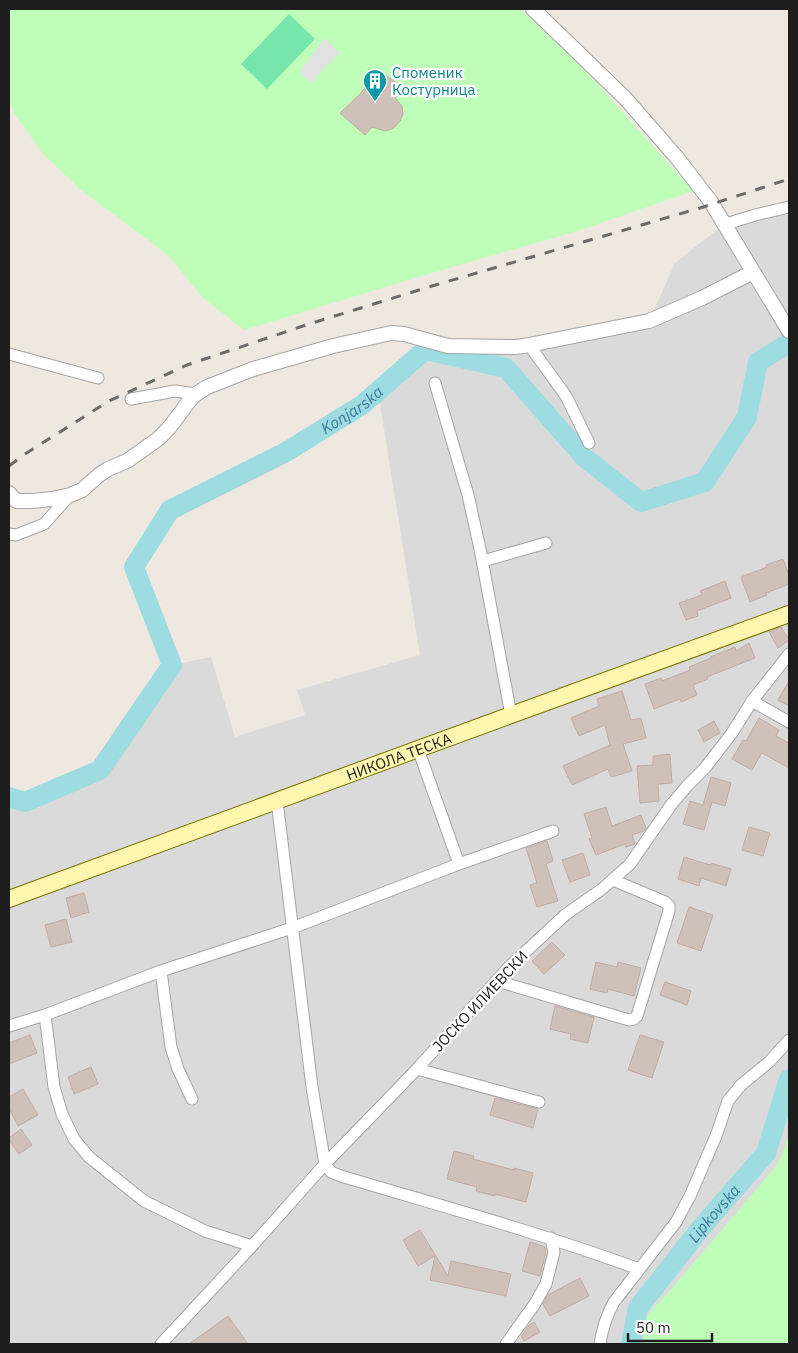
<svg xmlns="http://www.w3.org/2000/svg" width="798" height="1353" viewBox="0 0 798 1353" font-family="'IBM Plex Sans',sans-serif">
<rect width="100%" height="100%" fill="#efe8e1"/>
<path fill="#dbdada" d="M789 207V1344H9V797L25 802 100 770 172 665 211 657 235 737 305 715 297 690 420 655 378 391 425 350 424 341 516 347 649 321 675 263 723 225Z"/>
<path fill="#befeb9" d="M9 9H520L584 69 693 191 578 231 425 275 244 330 202 297 169 256 82 191 43 154 14 113 9 99Z
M789 1137V1344H644V1319L673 1287 778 1164Z"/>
<path fill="#77e6ab" d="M289 14 315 39 267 89 241 64Z"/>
<path fill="#e1e1e1" d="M325 38 339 53 310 83 300 71Z"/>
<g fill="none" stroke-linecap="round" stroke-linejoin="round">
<g stroke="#9ddce1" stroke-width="20">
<path id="s1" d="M9 797 25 802 100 770 172 665 134 567 170 510 286 452 362 405 425 350 506 368 584 457 641 502 705 482 747 417 758 362 789 343"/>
<path id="s2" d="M631 1344 638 1308 700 1229 766 1153 789 1079"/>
</g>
</g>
<path fill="#cfc0ba" stroke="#c2aca2" d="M378 70 403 87 395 98 402 106 403 114 400 121 395 127 389 130 385 131 372 127 365 135 340 113 360 94Z
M783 559 789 575V584L766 593 767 595 750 602 741 577 767 567 766 565Z
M725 581 731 598 697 611 698 616 686 620 679 603 702 595 700 591Z
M781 627 789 640 778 648 769 632Z
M749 643 755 658 707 677 708 679 693 685 697 695 681 702 680 699 654 709 645 684 661 678 662 681 690 670 689 667 711 658 710 657 735 647 736 651Z
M789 681V706L778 700Z
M622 691 631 720 641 718 646 738 623 744 632 771 611 777 608 769 572 785 563 766 610 745 605 725 579 736 571 718 599 706 597 699Z
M759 718 779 730 776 736 789 743V768L762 753 752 770 732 759 743 740 746 741Z
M714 721 720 733 704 742 698 730Z
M670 754 672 783 658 784 659 801 640 803 637 766 653 765V756Z
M711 777 731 783 725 806 712 802 704 830 683 824 690 801 703 805Z
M606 807 612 826 641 815 646 828 644 831 632 835 635 844 626 847 625 844 596 855 589 839 592 838 584 814Z
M749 827 770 833 763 856 742 850Z
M547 841 553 861 546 864 558 901 537 907 530 885 537 883 526 848Z
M583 853 590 875 570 882 562 860Z
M684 857 710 865 711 863 731 869 726 886 701 878 699 886 678 879Z
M84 893 89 912 71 918 66 898Z
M689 907 713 915 701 951 677 943Z
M66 919 72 942 51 947 45 925Z
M552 942 565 955 544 974 532 961Z
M596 962 617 967 618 962 641 968 634 996 608 989 607 993 590 989Z
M665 982 691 991 687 1005 660 995Z
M555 1006 594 1017 588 1043 570 1039 571 1034 550 1029Z
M30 1035 37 1053 9 1064V1043Z
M640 1035 664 1042 652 1078 628 1070Z
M91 1067 98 1084 74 1094 68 1077Z
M23 1089 38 1115 18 1126 9 1108V1097Z
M495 1098 538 1109 533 1128 490 1115Z
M21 1129 32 1145 19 1154 9 1140V1138Z
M454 1151 474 1156 473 1159 514 1170V1168L533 1173 526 1202 495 1194V1196L476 1191 477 1187 447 1179Z
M420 1230 448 1276 451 1261 511 1274 506 1296 430 1280 435 1256 418 1266 403 1240Z
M530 1242 545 1247 546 1252 540 1276 522 1271Z
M580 1278 589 1296 550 1316 543 1304 548 1295Z
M228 1316 248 1344H189Z
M534 1322 540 1332 524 1341 521 1336 529 1325Z"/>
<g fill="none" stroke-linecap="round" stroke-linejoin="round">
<g stroke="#a4a4a4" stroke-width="13">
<path id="minor" d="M723 225 755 215 789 207
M529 345 566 396 589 443
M9 354 98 378
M435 383 468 495 480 549 511 715
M131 399 175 391 196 394
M9 534 16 535 44 524 70 495
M483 561 546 543
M752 701 789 722
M418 749 459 864
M277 801 312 1087 325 1164 331 1172 341 1176C441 1206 541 1233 639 1269
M161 971 171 1047 178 1069 192 1099
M497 981 629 1020 634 1019 637 1016 669 911V906L665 902 613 880
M45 1015 54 1087 62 1114 74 1139 89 1157 144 1201 205 1231 252 1246
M9 1026 45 1015 161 971 292 928 459 864 553 831
M417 1069 539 1102
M161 1344 252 1246 325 1164 417 1069 508 968 565 915 602 889 630 864 671 805 687 786 705 768 732 733 752 701 789 654
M506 1344 534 1305 546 1284 554 1252 551 1238
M600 1344C602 1329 607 1315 614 1302L676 1222 690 1196 716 1136 728 1101 741 1085 769 1062 789 1040"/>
</g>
<g stroke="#a4a4a4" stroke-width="16">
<path id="tertiary" d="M533 9 626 99 678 159 711 202 789 331
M9 493 16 501H32L52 499 70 495 82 490 99 475 108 469 127 461 158 439 169 428 190 400 196 394 207 387 253 369 333 346 391 333 404 334 448 346 516 347 529 345 649 321 702 298 753 272"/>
</g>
<g stroke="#777300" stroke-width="18">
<g id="secondary">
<path id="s3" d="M9 899 511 715 789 614"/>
</g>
</g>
<use href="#minor" stroke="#fff" stroke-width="11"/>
<use href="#tertiary" stroke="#fff" stroke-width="14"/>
<use href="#secondary" stroke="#fff7af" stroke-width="16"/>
<path stroke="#6b6b6b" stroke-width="3" stroke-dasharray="10 10" stroke-linecap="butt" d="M9 466 25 454 109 401 187 365 309 324 432 286 700 208 789 179"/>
</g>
<defs>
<g id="building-pin" transform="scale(1.25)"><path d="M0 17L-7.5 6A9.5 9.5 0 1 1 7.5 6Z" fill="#0f9aa8" stroke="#fff"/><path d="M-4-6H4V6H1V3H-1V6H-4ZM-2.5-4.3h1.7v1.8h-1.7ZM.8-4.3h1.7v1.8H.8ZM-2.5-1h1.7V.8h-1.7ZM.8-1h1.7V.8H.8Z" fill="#fff"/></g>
</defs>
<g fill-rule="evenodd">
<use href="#building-pin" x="375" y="81"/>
</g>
<g text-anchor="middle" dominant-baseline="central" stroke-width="4.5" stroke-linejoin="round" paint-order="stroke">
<g font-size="15" fill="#0d838f" stroke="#fff" text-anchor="start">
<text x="392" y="72">Споменик<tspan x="392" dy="17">Костурница</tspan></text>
</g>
<g font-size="15" fill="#1d1d1d" stroke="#fff">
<text stroke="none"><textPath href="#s3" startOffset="415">НИКОЛА ТЕСКА</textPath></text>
<text transform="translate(480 1001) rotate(-47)">ЈОСКО ИЛИЕВСКИ</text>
</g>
<g font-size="16" font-style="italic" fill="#3a7a9c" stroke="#fff">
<text stroke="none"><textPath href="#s1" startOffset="606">Konjarska</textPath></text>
<text stroke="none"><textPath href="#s2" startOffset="158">Lipkovska</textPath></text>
</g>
</g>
<rect width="798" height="1353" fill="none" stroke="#1d1d1d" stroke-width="20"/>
<path d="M628 1333v8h84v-8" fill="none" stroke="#1d1d1d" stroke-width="2.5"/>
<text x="636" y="1333" font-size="15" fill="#1d1d1d" stroke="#ffffff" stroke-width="4" paint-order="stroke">50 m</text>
</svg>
